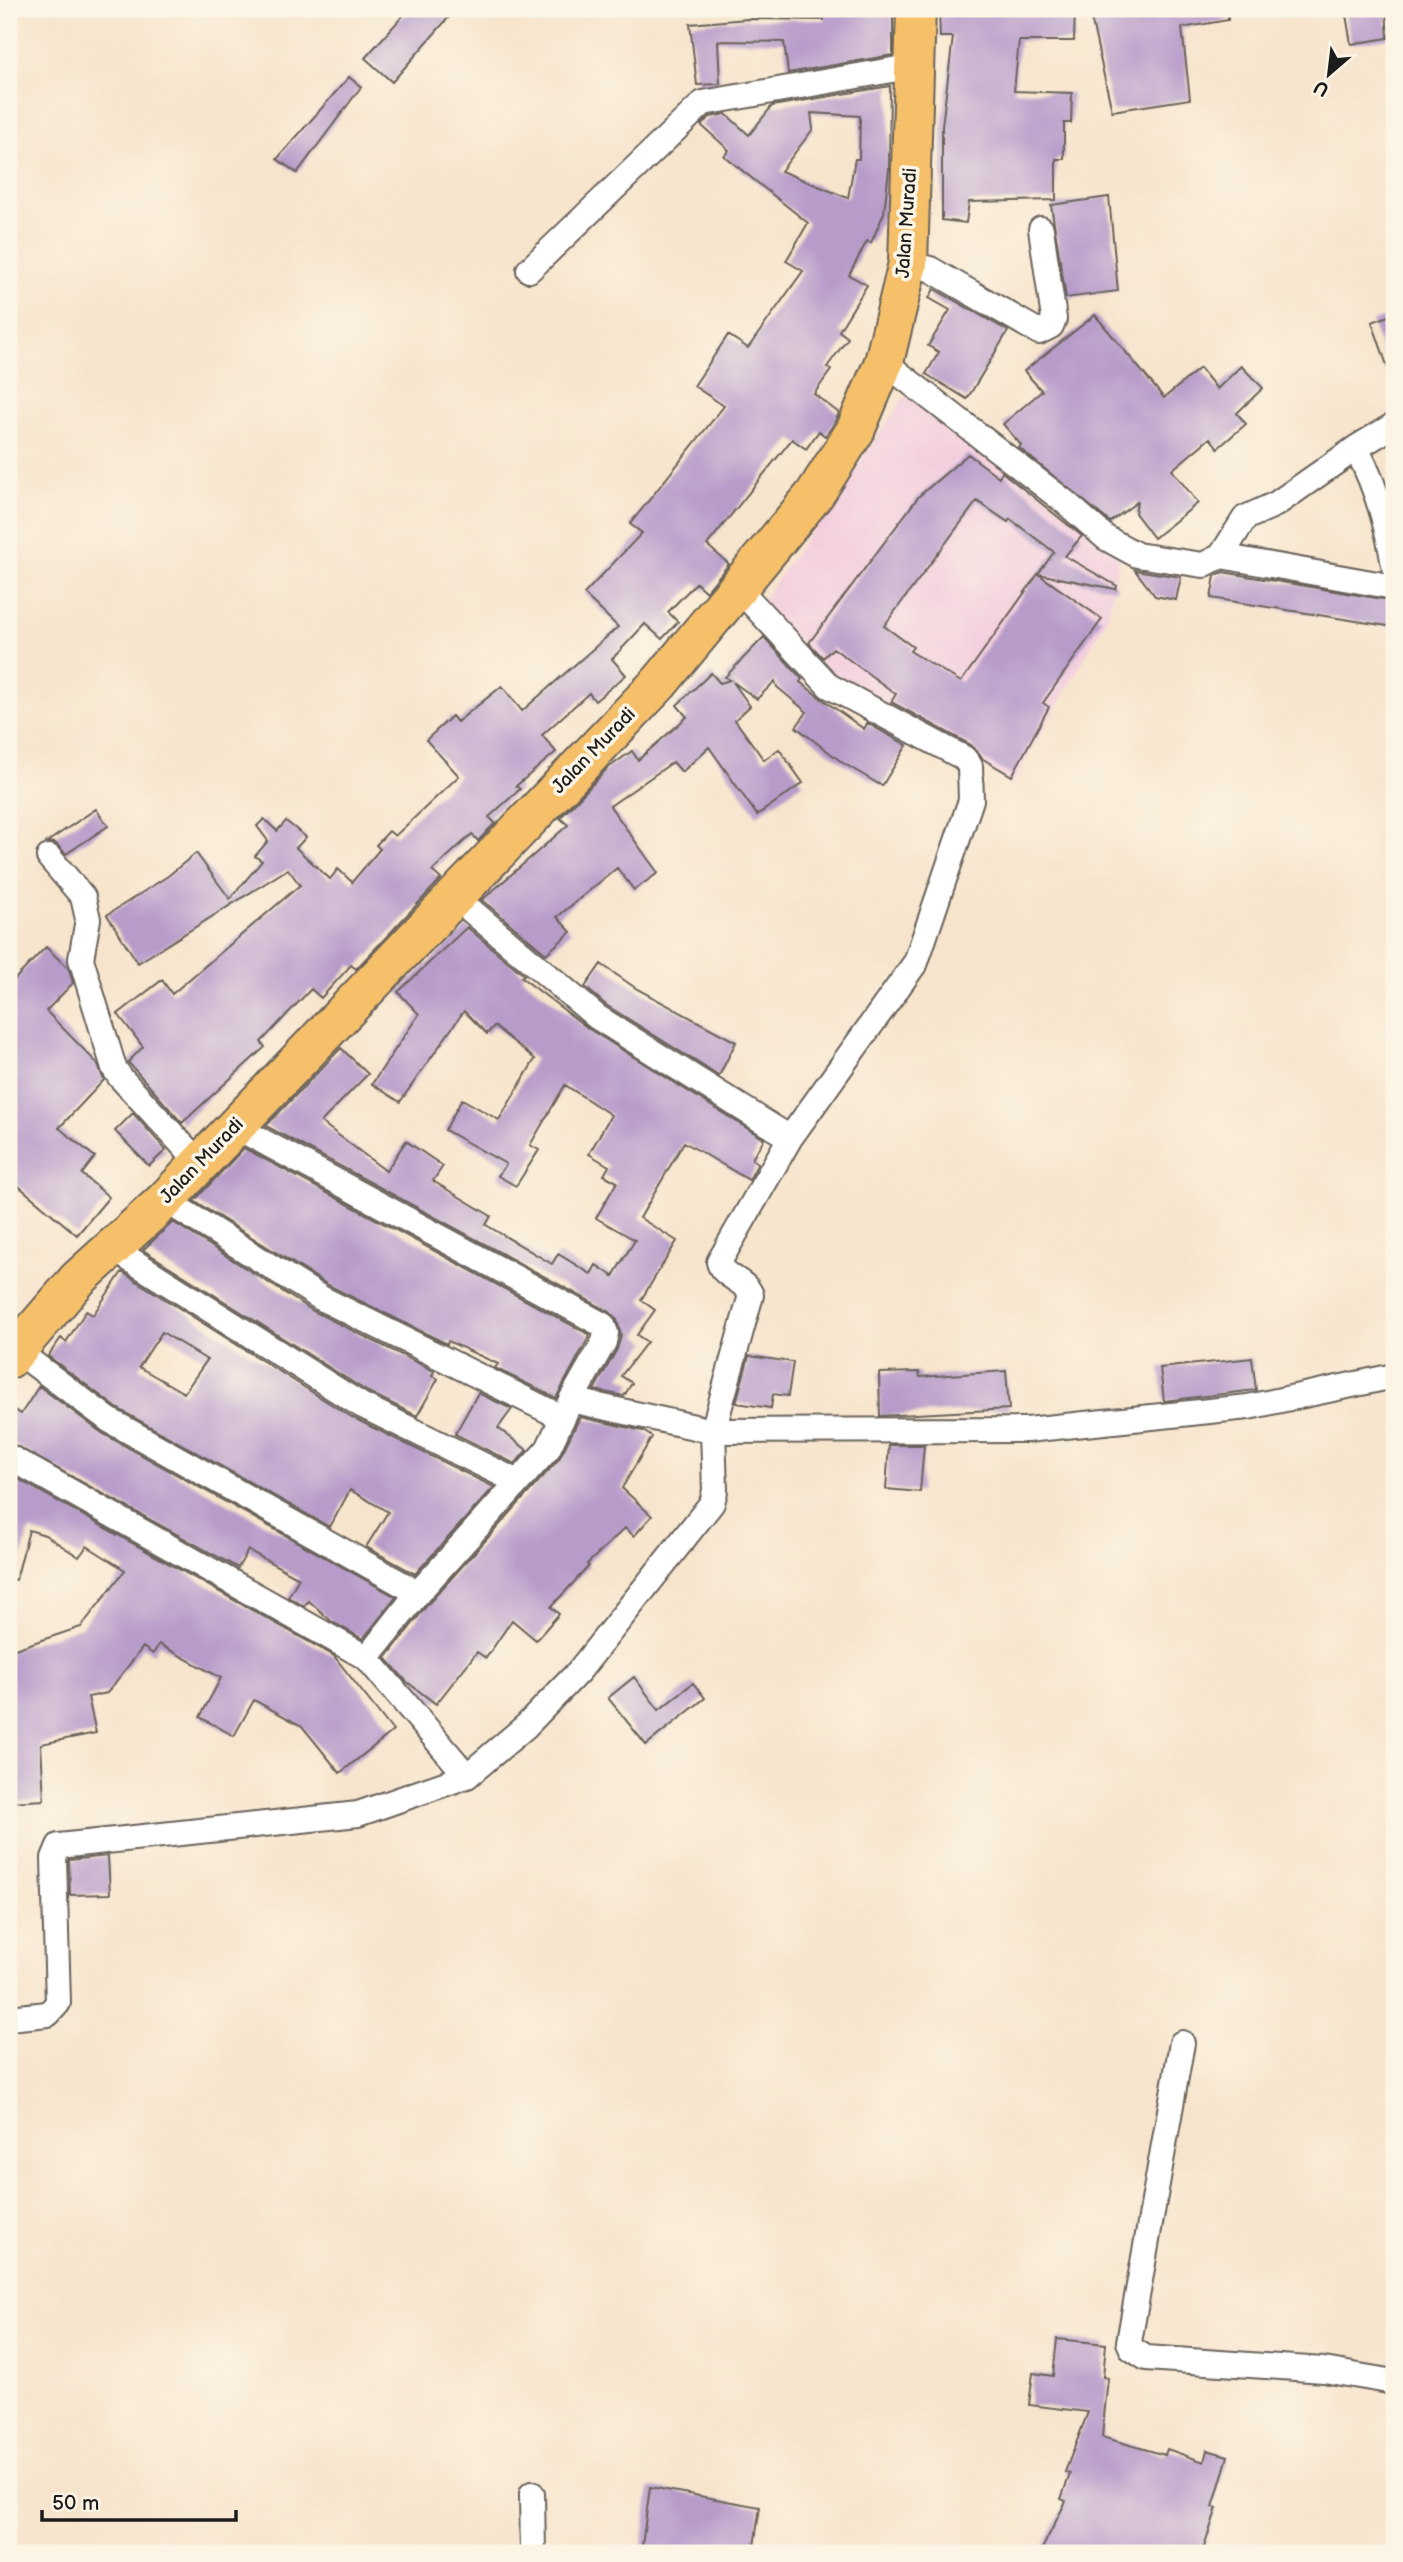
<svg xmlns="http://www.w3.org/2000/svg" width="1403" height="2562" viewBox="0 0 1403 2562" font-family="'Balsamiq Sans',sans-serif">
<rect width="100%" height="100%" fill="#fcf5e5"/>
<filter id="ink" filterUnits="userSpaceOnUse"><feTurbulence type="fractalNoise" baseFrequency=".0143" numOctaves="2"/><feDisplacementMap in="SourceGraphic" scale="14" xChannelSelector="R" yChannelSelector="G"/><feConvolveMatrix kernelMatrix="1 2 1 2 8 2 1 2 1" color-interpolation-filters="sRGB"/></filter>
<filter id="wash" filterUnits="userSpaceOnUse"><feTurbulence type="fractalNoise" baseFrequency=".00686" numOctaves="4" result="noise"/><feDisplacementMap in="SourceGraphic" scale="28" xChannelSelector="R" yChannelSelector="G"/><feGaussianBlur stdDeviation="1.57" result="paint"/><feColorMatrix in="noise" values="0 0 0 0 0 0 0 0 0 0 0 0 0 0 0 0 0 1.4 0 .05"/><feComposite in="paint" operator="in"/></filter>
<g filter="url(#wash)">
<rect width="100%" height="100%" fill="#f7e4cc"/>
<path fill="#f3cfde" d="M909 391 1120 554 1107 618 1013 784 832 679 762 601Z"/>
<g id="blocks">
<path fill="#b79cca" fill-rule="evenodd" d="M409 9H456L392 82 365 58Z
M824 9H893V55L788 73 784 42 718 41 720 84 697 85 690 24 747 19 824 20Z
M939 9H1075L1074 41H1019L1014 91 1072 93 1071 123H1064V159H1056V200L969 202 966 223 942 220V126L953 37H940Z
M1089 9H1228V20L1182 28 1190 99 1112 111Z
M1345 9H1386L1388 38 1351 44Z
M349 77 361 87 297 173 277 159Z
M890 86 889 169 884 213 871 243 867 241 849 275 867 285 839 331 848 338 827 367 831 370 814 394 839 413 832 427 825 436 819 431 806 449 792 439 707 545 729 564 706 592 696 583 668 612 678 622 662 639 645 624 612 659 626 675 595 701 589 693 542 735 556 752 516 786 520 789 489 817 495 823 478 841 472 834 432 871 441 879 356 969 351 965 321 998 311 989 261 1042 265 1047 182 1123 128 1062 143 1047 118 1014 162 980 172 994 300 885 288 869 138 963 107 915 168 876 196 853 230 899 262 861 255 856 268 841 257 826 264 819 277 831 286 821 306 837 296 848 330 879 338 869 352 882 380 849 376 845 389 831 395 836 459 776 426 740 452 716 457 722 502 686 522 711 618 627 584 594 642 533 630 524 724 406 694 386 728 335 748 348 803 271 786 261 808 223 724 156 729 150 701 125 710 117 726 114 749 135 772 106ZM811 113 860 116 859 159H855L848 198 781 171 813 129Z
M1109 197 1118 291 1066 298 1051 205Z
M934 289 1008 331 967 399 926 374 939 352 928 346 950 310 929 298Z
M1394 314V377H1391L1372 322Z
M1095 315 1164 398 1200 368 1217 389 1241 366 1263 388 1237 413 1246 424 1218 448 1210 438 1172 470 1198 503 1154 538 1135 513 1137 502 1110 522 1019 448 1021 445 1003 424 1042 391 1024 371Z
M968 454 999 477 1002 472 1082 536 1065 556 1117 586 1116 589 1038 574 1054 552 1010 519 1008 522 977 501 884 626 913 647 910 651 961 682 1038 574 1102 619 1043 703 1049 707 1012 776 983 759 971 745 891 702 896 694 833 648 823 658 809 643 919 496Z
M1135 570 1181 577 1176 600 1155 596Z
M1223 572 1394 601V627L1211 598 1215 576Z
M764 637 802 679 800 682 822 699 864 729 867 723 907 745 882 786 843 763 796 727 807 712 777 687 775 681 757 699 733 682 750 706 735 720 764 760 779 749 803 783 757 815 709 747 682 772 673 762 610 806 658 873 634 890 617 868 557 917 571 932 546 954 482 900 568 825 560 818 608 768 632 751 638 760 687 717 677 705 711 673 720 683 730 680 725 677Z
M96 809 108 826 66 854 55 843 47 842Z
M467 927 524 975 521 977 589 1029 764 1139 752 1159 758 1163 749 1180 684 1142 640 1218 677 1241 641 1300 655 1310 637 1335 647 1342 621 1376 632 1383 624 1396 594 1390 617 1349 621 1336 617 1320 610 1312 266 1126 341 1048 368 1074 321 1122 386 1171 406 1141 443 1166 433 1181 491 1216 486 1225 552 1264 558 1254 591 1274 596 1265 613 1276 635 1240 596 1218 617 1182 604 1175 609 1166 589 1154 611 1115 565 1085 530 1145 539 1150 516 1186 498 1176 506 1164 445 1130 462 1099 499 1120 535 1059 494 1026 487 1034 464 1011 400 1102 372 1084 419 1014 398 992Z
M46 947 69 969 73 983 46 1011 97 1063 104 1080 59 1128 95 1157 82 1174 109 1197 77 1235 9 1178V985Z
M601 964 637 989 736 1042 719 1076 606 1005 585 987Z
M133 1113 166 1150 149 1166 115 1131Z
M244 1148 590 1335 556 1398 495 1368 498 1364 448 1341 447 1344 328 1285 194 1201Z
M173 1222 313 1311 434 1371 432 1376 438 1379 417 1416 368 1392 143 1250Z
M122 1272 353 1418 494 1487 415 1574 366 1547 388 1512 350 1490 330 1527 117 1408 48 1356 61 1338 66 1342 86 1311 93 1315ZM162 1332 207 1360 184 1393 139 1367Z
M749 1356 793 1362 788 1396 773 1394 771 1408 736 1403Z
M1252 1358 1256 1390 1164 1401 1160 1368Z
M1006 1371 1009 1409 880 1416 879 1373 919 1372 920 1377Z
M39 1386 102 1433 396 1597 363 1639 331 1621 309 1601 304 1606 288 1597 299 1578 248 1550 238 1568 9 1442V1407L21 1414Z
M478 1393 512 1409 498 1428 527 1450 515 1464 455 1434Z
M580 1417 643 1431 652 1437 622 1488 652 1516 634 1536 625 1528 587 1564 589 1566 551 1607 559 1614 536 1640 512 1620 486 1658 477 1652 436 1704 406 1681 386 1658 429 1603 559 1459Z
M889 1445H924L920 1492 886 1489Z
M9 1474 334 1656 393 1731 340 1773 302 1726 254 1700 234 1736 200 1717 221 1678 159 1644 153 1654 143 1647 107 1693 88 1697 96 1733 41 1744 44 1800 9 1802V1651L81 1627 125 1570 87 1546 79 1557 45 1535 29 1530 16 1580 9 1579Z
M634 1677 659 1710 693 1683 705 1698 646 1745 608 1698Z
M108 1856 110 1894 70 1895 69 1860Z
M1057 2339 1106 2344 1103 2377 1108 2378 1102 2437 1165 2455 1167 2449 1204 2462 1207 2450 1228 2456 1213 2507 1217 2508 1202 2553H1188L1169 2547 1164 2553H1040L1066 2501 1061 2499 1070 2474 1065 2472 1088 2412 1029 2405 1033 2373 1053 2376Z
M650 2487 760 2507 753 2553H641Z"/>
</g>
</g>
<g filter="url(#ink)">
<use href="#blocks" fill-opacity="0" stroke="#69625a" stroke-width="2"/>
<g fill="none" stroke-linecap="round" stroke-linejoin="round">
<g stroke="#69625a" stroke-width="28">
<path id="minor" d="M908 263 930 269 1039 332 1051 326 1054 319 1041 229
M529 270 703 103 915 66
M884 362 1065 502 1106 538 1137 555 1203 565 1221 556 1394 587
M1356 448C1376 486 1387 522 1394 565
M1221 556 1245 518 1276 504 1356 448 1394 425
M49 857 83 897 88 919 81 959 114 1068 120 1077 200 1164
M455 897 597 1017 790 1138
M236 1127 603 1325 606 1333 604 1342 571 1400
M165 1200 321 1298 563 1418
M112 1248 361 1405 518 1482
M9 1345 109 1420 418 1593
M9 1457 367 1658 418 1593 548 1449 571 1400 713 1431 1027 1430 1248 1407 1394 1376
M367 1658 467 1776
M9 2018 48 2014 58 2003 54 1858 59 1846 358 1814 467 1776 526 1726 579 1671 712 1503 715 1491 713 1431 751 1295C745 1279 723 1278 719 1262L790 1138 916 962 971 800 970 766 964 758 829 686 738 588
M1182 2043 1129 2342 1132 2349 1146 2358 1324 2370 1394 2382
M532 2494 533 2553"/>
</g>
<g stroke="#69625a" stroke-width="42">
<path id="trunk" d="M9 1359 78 1279 165 1200 660 682 815 494 855 431 884 362 908 263 916 9"/>
</g>
<use href="#minor" stroke="#fff" stroke-width="24"/>
<use href="#trunk" stroke="#f6c06b" stroke-width="38"/>
</g>
</g>
<g text-anchor="middle" dominant-baseline="central" stroke-width="7" stroke-linejoin="round" paint-order="stroke">
<g font-size="19" fill="#1c1c1c" stroke="#fcf5e5">
<text transform="translate(907 223) rotate(-86)">Jalan Muradi</text>
<text transform="translate(594 751) rotate(-46)">Jalan Muradi</text>
<text transform="translate(202 1161) rotate(-46)">Jalan Muradi</text>
</g>
</g>
<rect width="1403" height="2562" fill="none" stroke="#fcf5e5" stroke-width="35"/>
<g transform="translate(1329 74) rotate(208)" stroke="#fcf5e5" stroke-width="5" paint-order="stroke">
<path d="M0-5L12 26L0 18L-12 26Z" fill="#1c1c1c"/>
<text y="-10" font-size="19" font-weight="bold" text-anchor="middle" fill="#1c1c1c">U</text>
</g>
<path d="M42 2510v10h194v-10" fill="none" stroke="#1c1c1c" stroke-width="3.5"/>
<text x="52" y="2510" font-size="21" fill="#1c1c1c" stroke="#fcf5e5" stroke-width="5" paint-order="stroke">50 m</text>
</svg>
